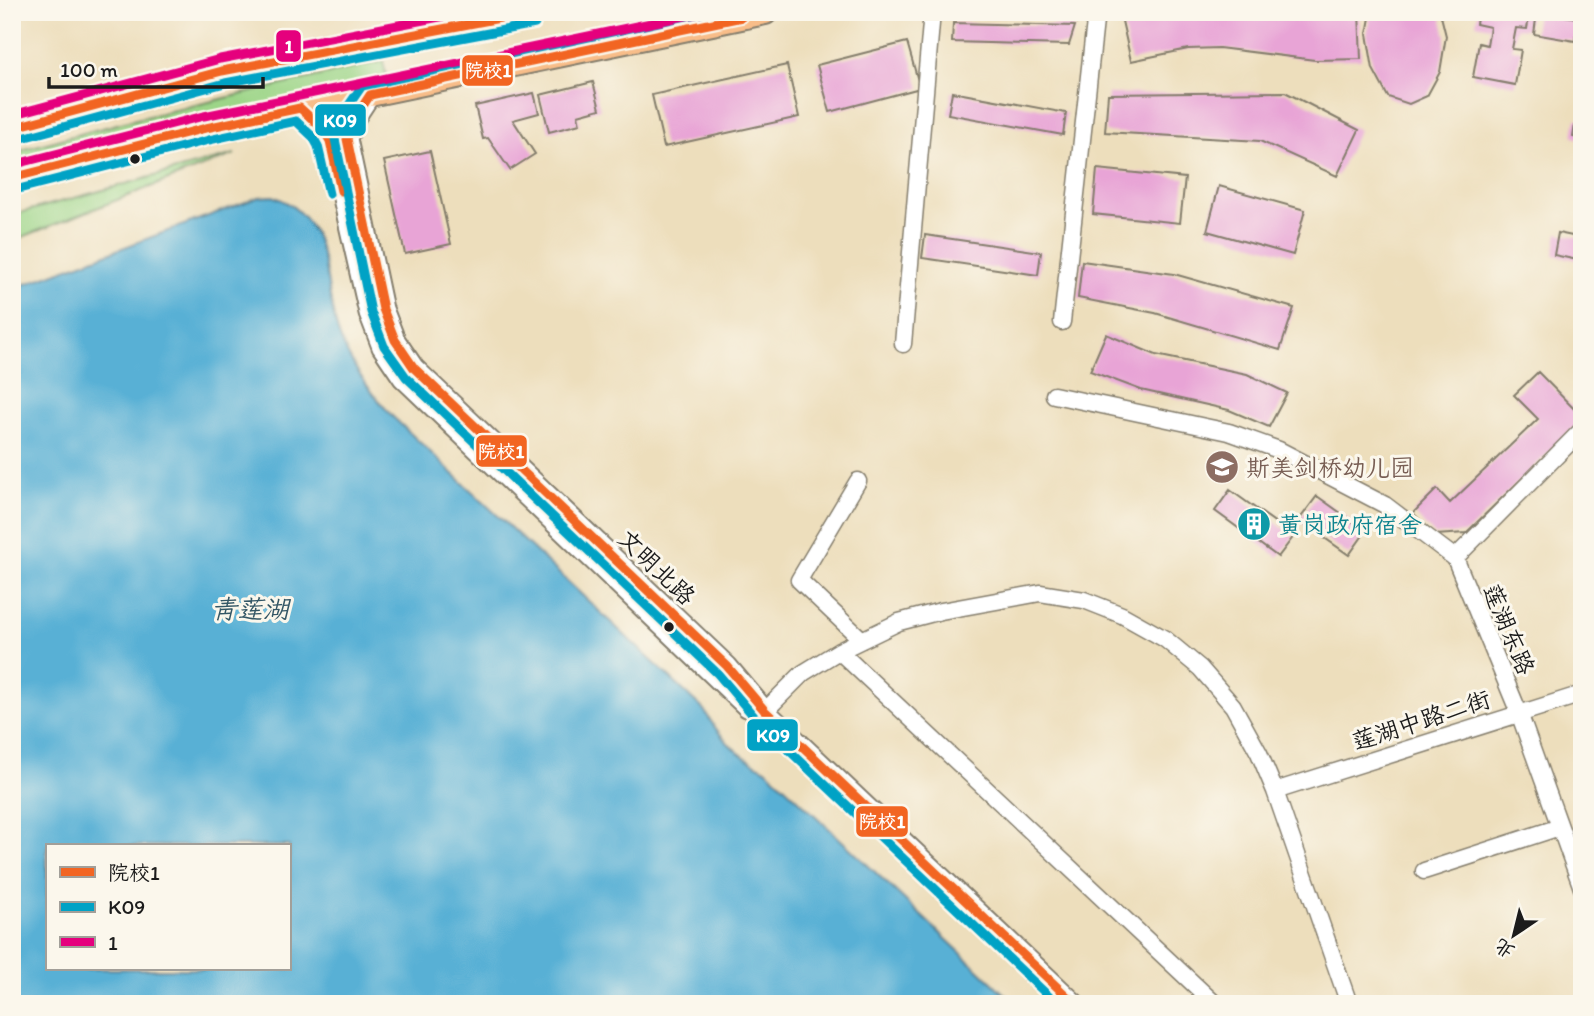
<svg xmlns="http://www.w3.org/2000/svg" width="1594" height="1016" viewBox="0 0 1594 1016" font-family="Itim,'LXGW WenKai TC',sans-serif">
<rect width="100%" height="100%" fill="#fbf7ec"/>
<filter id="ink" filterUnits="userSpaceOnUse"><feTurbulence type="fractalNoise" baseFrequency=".0143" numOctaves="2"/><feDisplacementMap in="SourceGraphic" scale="14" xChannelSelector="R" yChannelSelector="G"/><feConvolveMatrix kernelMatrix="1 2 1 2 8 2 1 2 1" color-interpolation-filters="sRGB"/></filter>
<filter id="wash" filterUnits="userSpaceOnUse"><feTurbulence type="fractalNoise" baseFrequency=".00686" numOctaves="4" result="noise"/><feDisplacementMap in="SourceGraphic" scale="28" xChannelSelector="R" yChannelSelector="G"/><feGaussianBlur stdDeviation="1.57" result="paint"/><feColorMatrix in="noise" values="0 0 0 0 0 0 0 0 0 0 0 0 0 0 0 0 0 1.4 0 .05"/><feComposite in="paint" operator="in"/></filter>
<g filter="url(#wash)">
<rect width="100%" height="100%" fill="#eddebc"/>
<path fill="#9dd588" stroke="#5c7852" stroke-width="2" d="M383 61 387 80 12 174V154L28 148 132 120Z
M235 154 12 241V215Z"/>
<path fill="#58b0d5" stroke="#3a6678" stroke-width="2" fill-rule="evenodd" d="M273 196C334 219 321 284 339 335 351 366 370 391 392 416L704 710C720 738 737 756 766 769L1015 1004H12V289L259 197ZM47 846H289V969H47Z"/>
<g id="blocks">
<path fill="#e8a4d6" d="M1120 12H1359L1361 59 1315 60 1219 48 1188 49 1131 61Z
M1371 12H1440L1446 36 1440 72 1427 96 1409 104 1388 97 1373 69 1367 34Z
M1478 12H1530L1527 29 1516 28 1512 49 1521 50 1515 85 1473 77 1479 43 1487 45 1490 27 1476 24Z
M1537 12 1578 18 1575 41 1534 34Z
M953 23 1075 26 1069 45 952 42Z
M907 42 920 88 830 112 817 65Z
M1579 50H1582V73L1576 72Z
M787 65 799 117 664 147 652 95Z
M593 82 600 109 578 115 580 124 549 132 540 95Z
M952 92 1066 113 1063 135 948 114Z
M1285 92 1359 130 1337 176 1260 141 1105 132 1108 94Z
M534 93 539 113 513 120 535 154 510 170 488 138 483 139 475 106Z
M1576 119 1582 120V139L1573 137Z
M430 151 451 244 405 254 384 161Z
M1097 169 1185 178 1180 223 1093 214Z
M1219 186 1305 210 1293 255 1207 231Z
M1558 233 1582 238V261L1554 255Z
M925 235 1041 252 1038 275 922 258Z
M1082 261 1174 274 1294 308 1280 350 1155 313 1078 298Z
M1106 334 1156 355 1247 374 1287 393 1269 427 1229 410 1141 390 1090 371Z
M1538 372 1582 417V420L1466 533 1435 535 1413 513 1437 489 1450 503 1538 419 1514 395Z
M1230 490 1294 536 1278 557 1215 511Z
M1317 496 1366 531 1349 555 1299 520Z"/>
</g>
</g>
<g filter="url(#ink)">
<use href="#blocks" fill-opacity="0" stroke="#847d6c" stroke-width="2"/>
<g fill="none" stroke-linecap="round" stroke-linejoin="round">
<g stroke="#847d6c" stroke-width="19">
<path id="minor" d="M1062 322 1096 12
M903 344 932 12
M1054 395 1229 432 1279 450 1385 505 1455 558
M858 481 799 580 862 640
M1455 558 1519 713 1582 888
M1455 558 1582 430
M839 651 1215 1004
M758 718 803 673 839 651 899 622 941 611 1040 593 1084 600 1122 615 1165 639 1200 668 1233 706 1259 753 1275 791 1349 1004
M1275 791 1582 694
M1424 871 1560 827"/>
</g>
<g stroke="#847d6c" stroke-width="23">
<path id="tertiary" d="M370 95 353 121 347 139 383 309 395 340 414 368 727 666 765 711 1075 1004
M300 108 323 129 330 141 369 313 382 347 403 378 747 707"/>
</g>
<g stroke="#847d6c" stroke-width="28">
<path id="primary" d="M12 128 222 71 533 12
M12 178 206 128 765 12"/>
</g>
<use href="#minor" stroke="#fff" stroke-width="16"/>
<use href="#tertiary" stroke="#fff" stroke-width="19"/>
<use href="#primary" stroke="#f8bd89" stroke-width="24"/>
<g stroke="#fbf7ec" stroke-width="14">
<path id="bus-1" d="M745 12 742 17 370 95 353 121 347 139 383 309 395 340 414 368 727 666 765 711 1075 1004
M12 128 222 71 532 12
M12 178 206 128 300 108 323 129 330 141 341 191"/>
</g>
<g stroke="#fbf7ec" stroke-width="14">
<path id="bus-2" d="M705 12 362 86 342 115 335 139 371 312 384 346 406 377 718 674 757 720 1057 1004
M15 140 225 83 535 24
M15 190 209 140 296 121 313 137 318 146 329 194"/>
</g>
<g stroke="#fbf7ec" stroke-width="14">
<path id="bus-3" d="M12 115 220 59 466 12
M12 165 204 116 704 12"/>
</g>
<use href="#bus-1" stroke="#f26522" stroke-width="9"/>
<use href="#bus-2" stroke="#01a2c5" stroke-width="9"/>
<use href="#bus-3" stroke="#e5007d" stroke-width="9"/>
</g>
</g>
<defs>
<g id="school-disc" transform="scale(1.75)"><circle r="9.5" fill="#8d6e63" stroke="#fbf7ec"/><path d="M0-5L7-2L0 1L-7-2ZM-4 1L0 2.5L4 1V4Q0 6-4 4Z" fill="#fff"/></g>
<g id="building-disc" transform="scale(1.75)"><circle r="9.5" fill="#0f9aa8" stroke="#fbf7ec"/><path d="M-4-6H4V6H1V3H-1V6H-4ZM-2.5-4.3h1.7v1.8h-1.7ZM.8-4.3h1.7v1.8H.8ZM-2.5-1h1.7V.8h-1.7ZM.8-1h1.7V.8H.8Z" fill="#fff"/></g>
</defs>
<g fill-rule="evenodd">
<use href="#school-disc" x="1222" y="467"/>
<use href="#building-disc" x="1254" y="524"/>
</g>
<g fill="#1c1c1c" stroke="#fbf7ec" stroke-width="2.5">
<circle cx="135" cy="159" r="6"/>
<circle cx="669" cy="627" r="6"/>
</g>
<g text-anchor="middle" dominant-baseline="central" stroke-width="6" stroke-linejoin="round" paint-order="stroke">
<g font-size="24" fill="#785e54" stroke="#fbf7ec" text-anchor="start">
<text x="1246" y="467">斯美剑桥幼儿园</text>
</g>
<g font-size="24" fill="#0d838f" stroke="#fbf7ec" text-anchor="start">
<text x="1278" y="524">黄岗政府宿舍</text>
</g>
<g font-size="24" fill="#1c1c1c" stroke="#fbf7ec">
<text transform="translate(657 567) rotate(44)">文明北路</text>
<text transform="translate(1509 629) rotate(67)">莲湖东路</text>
<text transform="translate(1421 720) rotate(-18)">莲湖中路二街</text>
</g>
<g font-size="26" font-style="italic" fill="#345766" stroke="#fbf7ec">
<text x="250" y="609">青莲湖</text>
</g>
</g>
<g stroke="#fbf7ec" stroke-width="2.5">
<rect x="275" y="29" width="27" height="34" rx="7" fill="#e5007d"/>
<rect x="461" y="54" width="53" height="33" rx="7" fill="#f26522"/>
<rect x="314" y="103" width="53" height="34" rx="7" fill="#01a2c5"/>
<rect x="475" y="434" width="53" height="34" rx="7" fill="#f26522"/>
<rect x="746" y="718" width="53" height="34" rx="7" fill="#01a2c5"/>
<rect x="855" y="805" width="54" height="33" rx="7" fill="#f26522"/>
</g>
<g font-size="19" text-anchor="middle" font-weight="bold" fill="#fff">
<text x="289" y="53">1</text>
<text x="488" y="77">院校1</text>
<text x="340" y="127">K09</text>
<text x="501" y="458">院校1</text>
<text x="773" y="742">K09</text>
<text x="882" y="828">院校1</text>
</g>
<rect width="1594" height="1016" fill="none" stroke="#fbf7ec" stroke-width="42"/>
<rect x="46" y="844" width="245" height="126" fill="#fbf7ec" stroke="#a29f99" stroke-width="2"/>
<rect x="60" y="867" width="35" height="10" fill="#f26522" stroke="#a29f99" stroke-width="2"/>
<text x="108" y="880" font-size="21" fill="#1c1c1c">院校1</text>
<rect x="60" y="902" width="35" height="10" fill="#01a2c5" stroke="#a29f99" stroke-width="2"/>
<text x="108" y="914" font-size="21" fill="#1c1c1c">K09</text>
<rect x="60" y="937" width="35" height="10" fill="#e5007d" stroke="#a29f99" stroke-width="2"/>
<text x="108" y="950" font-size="21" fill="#1c1c1c">1</text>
<g transform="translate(1514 935) rotate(215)" stroke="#fbf7ec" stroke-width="5" paint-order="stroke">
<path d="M0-5L12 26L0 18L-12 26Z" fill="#1c1c1c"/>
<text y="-10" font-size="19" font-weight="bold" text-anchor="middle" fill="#1c1c1c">北</text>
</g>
<path d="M49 77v10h214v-10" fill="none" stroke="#1c1c1c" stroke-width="3.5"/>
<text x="60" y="77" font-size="21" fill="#1c1c1c" stroke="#fbf7ec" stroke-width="5" paint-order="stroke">100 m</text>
</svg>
